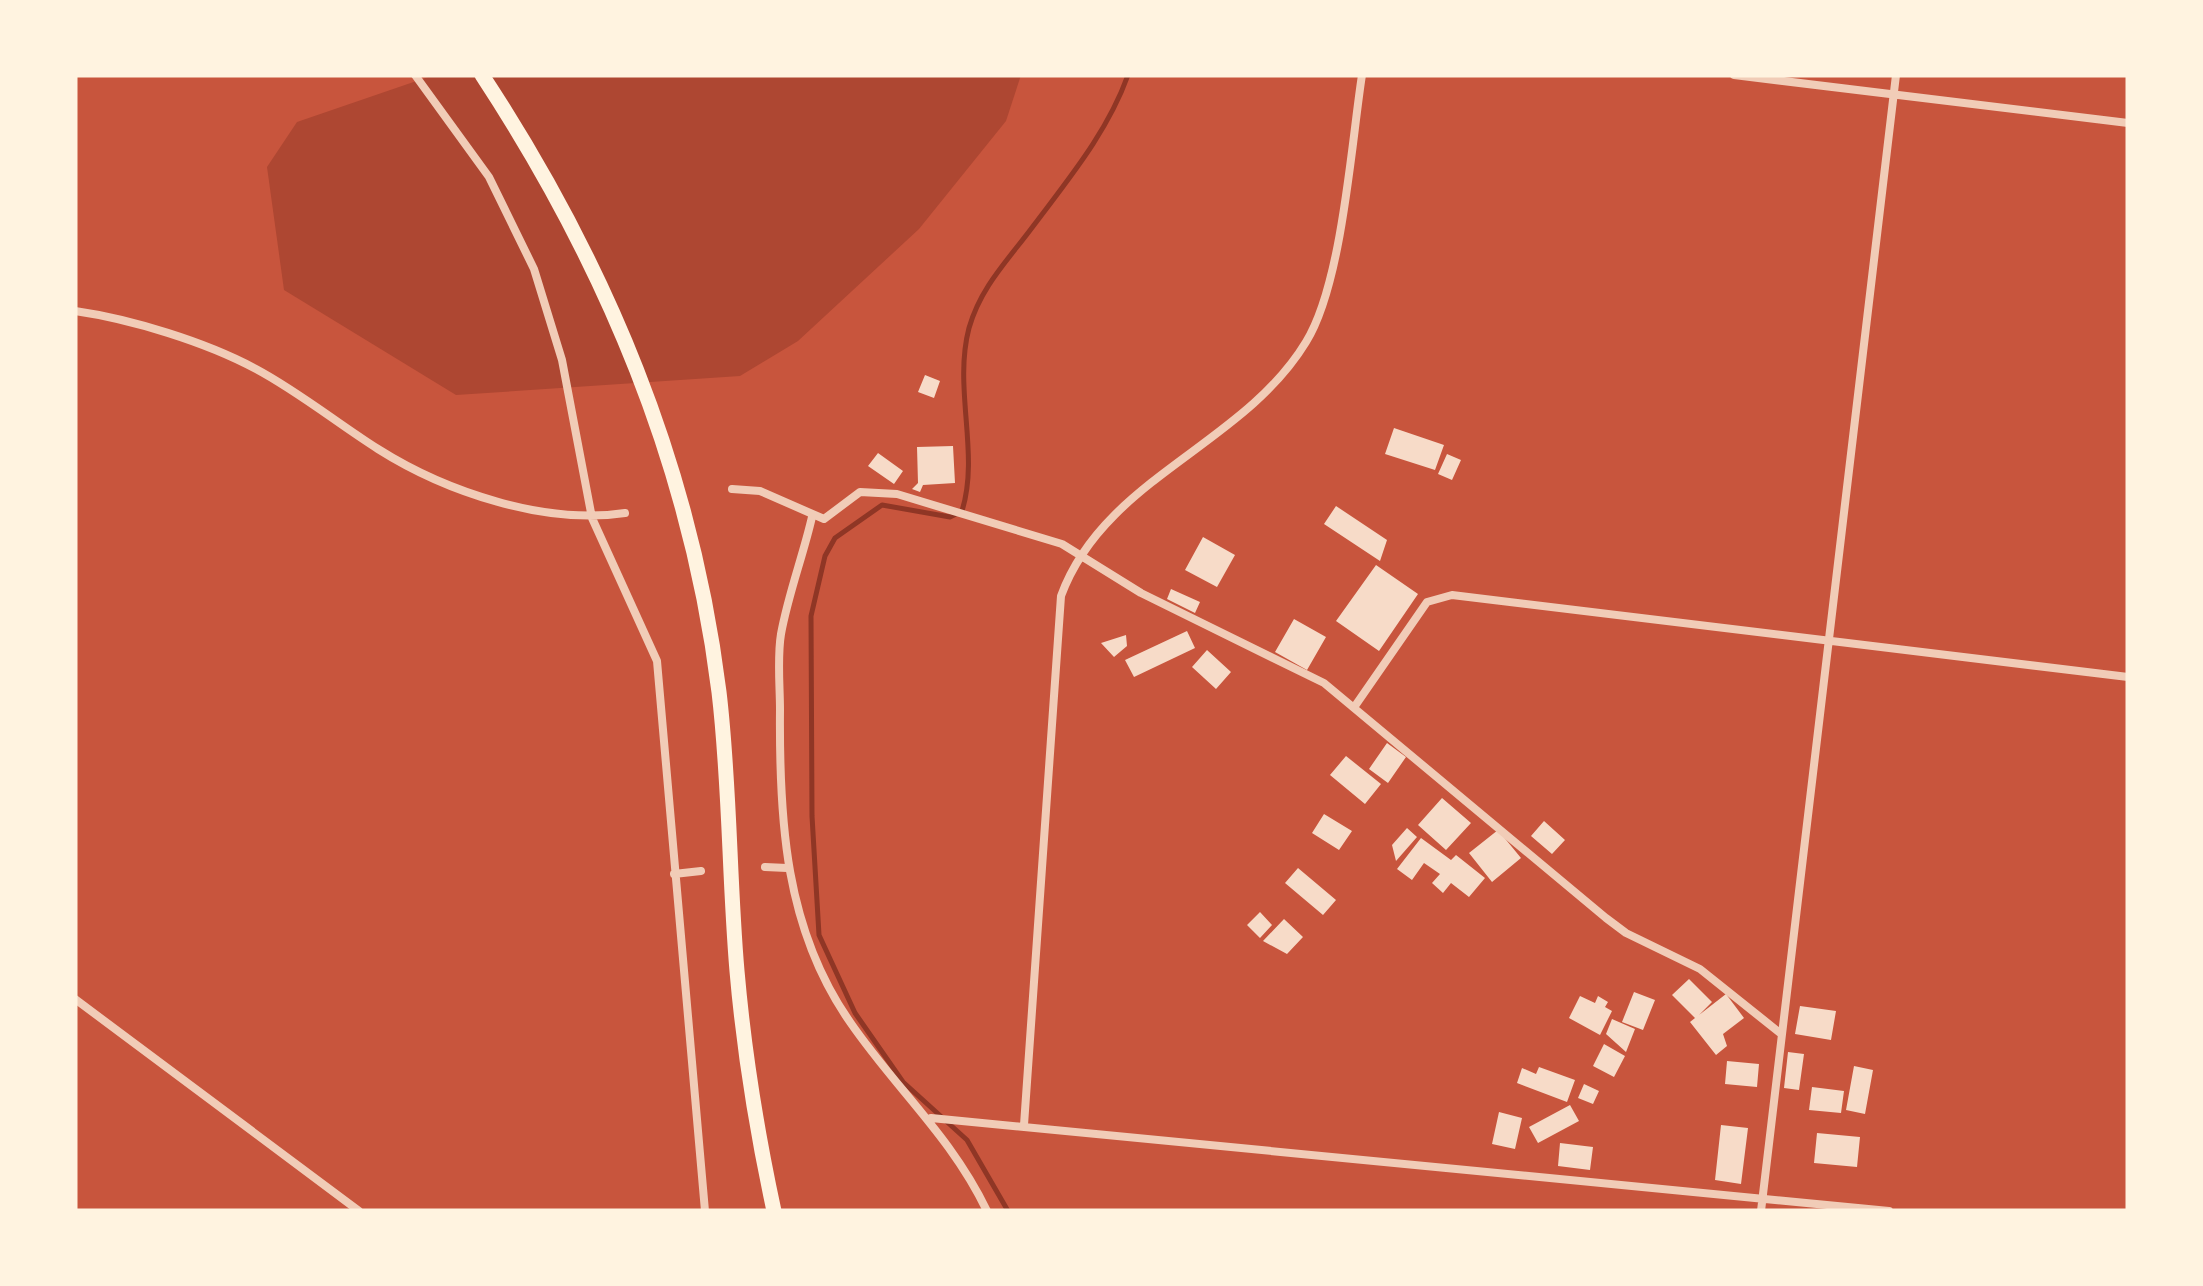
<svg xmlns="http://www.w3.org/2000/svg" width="2203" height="1286" viewBox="0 0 2203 1286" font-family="Ubuntu,sans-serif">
<rect width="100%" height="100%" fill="#c8553d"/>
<path fill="#ae4732" d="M434 75H1021L1006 121 919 229 798 341 740 376 456 395 284 290 267 167 297 122Z"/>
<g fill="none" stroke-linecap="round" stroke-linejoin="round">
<path stroke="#8f3625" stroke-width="5" d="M1008 1211 967 1140 903 1082 855 1013 819 935 812 816 811 616 825 556 835 538 882 505 950 517 962 511C980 453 953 389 969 328 981 286 1009 259 1034 225 1070 177 1108 131 1128 75"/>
</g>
<path fill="#f7dbc8" d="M925 375 940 381 934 398 918 392Z
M1394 428 1444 445 1435 470 1385 454Z
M953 446 955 483 923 485 920 492 912 489 918 483 917 447Z
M878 453 903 471 894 484 868 466Z
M1447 454 1461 460 1452 480 1438 474Z
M1336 506 1387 540 1380 561 1324 524Z
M1203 537 1235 555 1217 587 1185 570Z
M1376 565 1418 594 1379 651 1336 621Z
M1171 589 1200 602 1195 613 1167 599Z
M1294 619 1326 637 1307 670 1275 652Z
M1187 631 1195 648 1134 677 1125 660Z
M1126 635 1127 646 1114 657 1101 643Z
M1207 650 1231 672 1216 689 1192 667Z
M1387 743 1406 757 1388 783 1369 769Z
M1346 756 1381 784 1365 804 1330 775Z
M1442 798 1471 823 1446 850 1418 825Z
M1324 814 1352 831 1339 850 1312 833Z
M1544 821 1565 840 1552 854 1531 836Z
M1407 828 1417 837 1396 861 1392 845Z
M1498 830 1521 858 1492 882 1469 853Z
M1421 838 1451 860 1456 855 1485 878 1469 897 1451 883 1443 893 1432 883 1440 874 1424 863 1412 880 1397 869Z
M1298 868 1336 900 1323 915 1285 883Z
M1260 912 1272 925 1260 938 1247 925Z
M1284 919 1303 937 1287 954 1263 941Z
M1689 979 1712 1002 1699 1015 1726 994 1744 1018 1723 1034 1727 1046 1716 1055 1690 1022 1695 1018 1672 995Z
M1634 992 1655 1000 1643 1030 1622 1022Z
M1580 996 1595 1003 1598 996 1608 1002 1605 1007 1612 1011 1600 1035 1569 1018Z
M1800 1006 1836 1011 1831 1040 1795 1034Z
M1612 1019 1635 1029 1626 1052 1606 1034Z
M1604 1044 1625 1056 1614 1077 1593 1066Z
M1788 1052 1804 1054 1799 1090 1784 1088Z
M1727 1061 1759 1064 1757 1087 1725 1084Z
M1854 1066 1873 1070 1865 1114 1846 1110Z
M1539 1067 1575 1080 1567 1102 1517 1083 1522 1068 1536 1074Z
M1584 1084 1599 1091 1593 1104 1578 1098Z
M1812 1087 1844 1091 1841 1113 1809 1110Z
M1570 1105 1579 1121 1538 1143 1529 1127Z
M1499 1112 1522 1118 1515 1149 1492 1144Z
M1721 1125 1748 1128 1741 1184 1715 1180Z
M1817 1133 1860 1137 1857 1167 1814 1163Z
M1560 1143 1593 1147 1590 1170 1558 1166Z"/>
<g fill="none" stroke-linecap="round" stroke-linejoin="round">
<path stroke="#f1ccb7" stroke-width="8" d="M415 75 489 177 534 269 562 360 592 518 657 661 705 1211
M1734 75 2128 123
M75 311C131 319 206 342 256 369 299 392 337 423 378 449 446 492 545 525 625 513
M732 489 760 491 824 519 860 492 897 494 1062 544 1141 593 1324 683 1606 918 1626 933 1700 969 1780 1033
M812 517C803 556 788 595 781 634 777 658 780 686 780 710 779 820 785 929 850 1022 896 1089 951 1136 987 1211
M1355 706 1427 602 1452 595 2128 677
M765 867 787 868
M674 874 701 871
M75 999 359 1211
M931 1118 1889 1211
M1024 1125 1061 596C1104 478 1243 446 1306 342 1342 284 1351 146 1362 75
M1761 1211 1896 75"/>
<path stroke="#fff3e0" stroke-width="15" d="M482 75C606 264 691 466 719 692 730 784 729 878 737 971 744 1052 757 1132 774 1211"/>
</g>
<rect width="2203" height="1286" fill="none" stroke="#fff3e0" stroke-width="155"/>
</svg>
